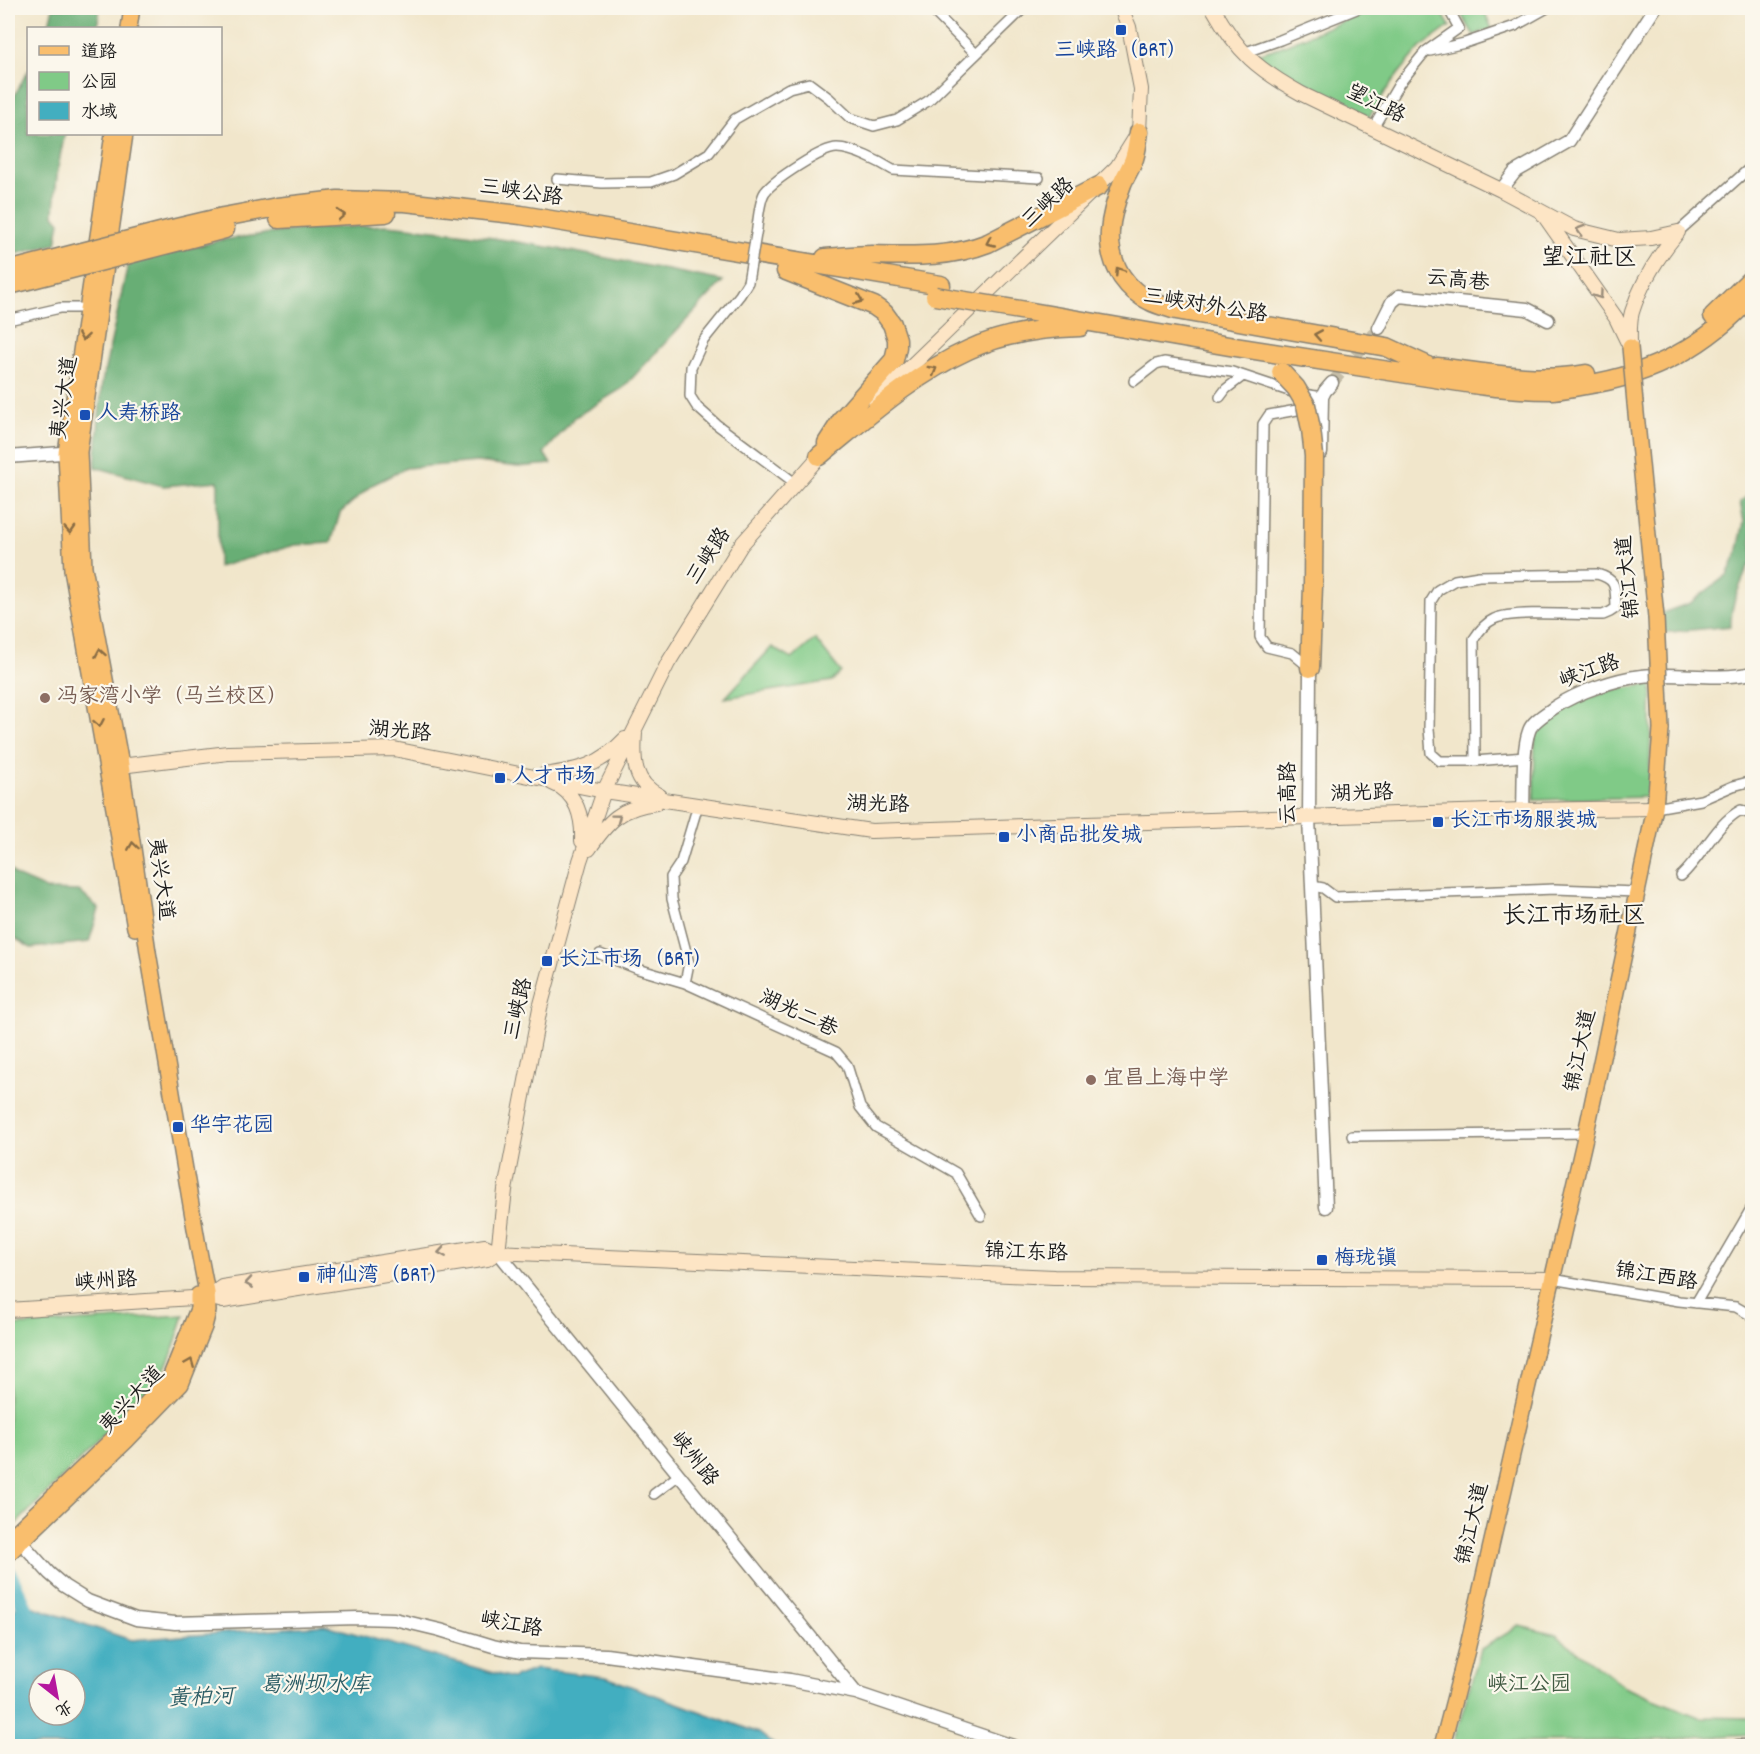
<svg xmlns="http://www.w3.org/2000/svg" width="1760" height="1754" viewBox="0 0 1760 1754" font-family="Dekko,'LXGW WenKai TC',sans-serif">
<rect width="100%" height="100%" fill="#fbf7ec"/>
<filter id="ink" filterUnits="userSpaceOnUse"><feTurbulence type="fractalNoise" baseFrequency=".0167" numOctaves="2"/><feDisplacementMap in="SourceGraphic" scale="12" xChannelSelector="R" yChannelSelector="G"/><feConvolveMatrix kernelMatrix="1 2 1 2 8 2 1 2 1" color-interpolation-filters="sRGB"/></filter>
<filter id="wash" filterUnits="userSpaceOnUse"><feTurbulence type="fractalNoise" baseFrequency=".008" numOctaves="4" result="noise"/><feDisplacementMap in="SourceGraphic" scale="24" xChannelSelector="R" yChannelSelector="G"/><feGaussianBlur stdDeviation="1.35" result="paint"/><feColorMatrix in="noise" values="0 0 0 0 0 0 0 0 0 0 0 0 0 0 0 0 0 1.4 0 .05"/><feComposite in="paint" operator="in"/></filter>
<g filter="url(#wash)">
<rect width="100%" height="100%" fill="#f1e6cb"/>
<path fill="#80ca87" stroke="#4e7352" stroke-width="1.5" d="M1375 8H1439L1450 26 1420 48 1391 83 1369 117 1252 59 1251 56 1280 47Z
M1457 8H1483L1492 29 1474 35Z
M815 639 841 672 832 681 725 698 772 647 792 659Z
M1652 684 1649 797 1534 800 1535 730 1550 716 1573 704 1612 690Z
M184 1315 172 1353 160 1379 8 1532V1326Z
M1519 1626 1556 1635 1626 1688 1699 1717 1752 1718V1734L1660 1740 1453 1744 1481 1649Z"/>
<path fill="#68ae74" stroke="#426548" stroke-width="1.5" d="M53 8H100L97 28H48Z
M28 70V134H65C58 160 55 187 54 215L60 222 56 244 8 256 11 210 8 207V108Z
M387 225C501 235 612 259 723 281L623 388 575 417 544 453 551 464 518 467 477 462 406 468 372 485 340 513 331 543 295 545 218 567V481L163 486 95 467 102 382 128 264 221 240 303 229Z
M1752 492V563L1748 567C1740 587 1730 603 1731 626L1662 633V613L1690 603 1727 575 1737 554 1744 522 1740 502Z
M8 867 16 876 48 890 79 891 99 909 89 942 31 948 8 934Z"/>
<path fill="#42aec0" stroke="#2f656e" stroke-width="1.5" fill-rule="evenodd" d="M28 1605 131 1640 325 1625 512 1678 536 1669 606 1677 759 1733 776 1746H8V1614L14 1609ZM39 1679H75V1715H39Z"/>
<g fill="none" stroke-linecap="round" stroke-linejoin="round">
<path stroke="#42aec0" stroke-width="16" d="M8 1572 34 1627"/>
</g>
</g>
<g filter="url(#ink)">
<g fill="none" stroke-linecap="round" stroke-linejoin="round">
<path stroke="#c6bea8" stroke-width="12" stroke-dasharray="12 6" stroke-linecap="butt" d="M1332 383 1379 328"/>
<g stroke="#868174" stroke-width="12">
<path id="minor" d="M930 8 976 54
M1430 51 1465 43 1515 26 1547 8
M1243 53 1280 40 1359 8
M1373 128 1399 84 1425 52 1459 28 1448 8
M557 179 602 183 651 182 674 174 709 153 735 119 789 88 809 83 829 98 850 118 874 126 897 120 928 101 1024 8
M757 228C758 219 760 199 765 192 774 180 822 148 837 148 853 148 880 162 893 170L1039 178
M1678 232 1752 166
M748 282 740 295 703 341 691 367 690 396 697 407 716 424 795 483
M8 320 60 308H87
M1134 381 1156 364 1164 362 1232 372 1292 392 1322 397
M1220 397 1226 389 1243 376
M1297 410 1269 415 1263 424 1260 637 1267 647 1292 653 1310 668
M1475 761 1474 639C1479 631 1485 623 1494 619 1512 610 1579 615 1603 615L1610 612 1616 608C1615 588 1618 580 1597 574L1479 576 1455 580 1438 590 1431 601 1429 729 1431 753 1440 761H1475L1525 757
M1655 808 1701 800 1733 786 1752 781
M1681 876C1702 857 1716 823 1741 810L1752 815
M1312 886 1323 888 1335 897 1555 889 1637 892
M600 954 638 969 685 983 836 1052 847 1065 860 1107 876 1127 956 1173 981 1216
M685 983 689 963 672 899 671 877 681 862 698 805
M1352 1136 1586 1133
M1552 1279 1679 1301 1736 1307 1752 1316
M1696 1303 1752 1207
M654 1494 679 1475"/>
</g>
<g stroke="#868174" stroke-width="15">
<path id="tertiary" d="M1501 190 1515 172 1569 141 1655 8
M1379 328 1392 302 1399 296 1527 309 1548 320
M1321 453 1322 397 1325 391 1332 383
M8 457 75 452
M1311 662 1310 668 1309 818 1326 1207
M1523 810C1524 789 1522 750 1529 731 1532 721 1547 713 1555 707 1578 692 1615 679 1642 676 1679 672 1716 681 1752 673
M498 1252 856 1693
M21 1542 49 1573 64 1586 88 1601 136 1619 175 1623 358 1618 394 1619 440 1630 493 1646 520 1652 606 1655 790 1680 856 1693 1013 1746
M1738 1746H1752"/>
</g>
<g stroke="#868174" stroke-width="16">
<path id="secondary" d="M1213 8C1238 53 1257 69 1302 94L1501 190 1574 229 1619 240 1651 238 1678 232
M1543 214 1616 318 1630 347
M1630 345C1630 335 1629 322 1632 312 1641 283 1659 255 1678 232
M875 401 1117 167 1139 132 1141 89 1129 27 1121 8
M635 733C633 760 633 783 660 796
M112 767 228 753 394 749 604 791 871 831 1523 810 1655 808
M544 775C579 770 600 766 625 739
M552 783C577 792 583 818 582 841
M589 849C608 821 621 807 656 803
M498 1252 505 1190 540 1008 580 861 604 791 668 663 741 545 825 450
M208 1297 222 1287 485 1246 498 1252 1054 1277 1552 1279
M8 1310 208 1297 223 1301 487 1259 498 1252"/>
</g>
<g stroke="#868174" stroke-width="18">
<path id="primary" d="M129 28 132 8
M113 134 66 453 72 570 135 928
M1635 403 1656 617
M8 1540 118 1434 170 1378 198 1309V1295
M8 1554 126 1441 181 1384 204 1327 208 1311 207 1293 198 1246 148 952 121 765 84 567 79 452 125 134
M1442 1746 1467 1650 1586 1133 1655 808 1661 729"/>
</g>
<g stroke="#868174" stroke-width="21">
<path id="motorway" d="M1139 132C1138 139 1137 148 1135 155 1133 165 1126 174 1122 184 1110 216 1102 247 1122 277 1129 287 1139 296 1150 301 1158 305 1167 307 1176 310L1387 347 1426 365
M279 219 386 213
M172 229 223 217 277 207 338 200 405 202 521 215 941 285
M180 241 225 229
M825 258C841 257 856 255 872 255 912 256 950 258 988 243L1099 186
M786 271 874 306 884 313 892 324 897 339V347L894 360 843 418 827 443
M1026 311 1229 346 1479 385C1504 388 1528 390 1553 390 1564 389 1575 387 1585 385 1651 375 1708 345 1752 295
M1713 316 1752 278
M1437 367C1486 373 1537 383 1586 374
M819 456C866 418 913 375 968 350 1002 334 1044 328 1080 327
M1310 668 1313 586"/>
</g>
<use href="#minor" stroke="#fff" stroke-width="9"/>
<use href="#tertiary" stroke="#fff" stroke-width="12"/>
<use href="#secondary" stroke="#fde5c5" stroke-width="14"/>
<use href="#primary" stroke="#f9be6d" stroke-width="15"/>
<use href="#motorway" stroke="#f9be6d" stroke-width="18"/>
<g stroke="#868174" stroke-width="12" stroke-linecap="butt">
<path id="minor-bridge" d="M748 282 757 228"/>
</g>
<g stroke="#868174" stroke-width="18" stroke-linecap="butt">
<path id="primary-bridge" d="M1630 347 1635 403
M1656 617 1661 729"/>
</g>
<g stroke="#868174" stroke-width="21" stroke-linecap="butt">
<path id="motorway-bridge" d="M8 271 172 229
M9 285 180 241
M935 296 1026 311
M1281 372 1296 388 1306 405 1311 429 1314 456 1313 586"/>
</g>
<use href="#minor-bridge" stroke="#fff" stroke-width="9"/>
<use href="#primary-bridge" stroke="#f9be6d" stroke-width="15"/>
<use href="#motorway-bridge" stroke="#f9be6d" stroke-width="18"/>
</g>
<defs><path id="oneway-chevron" d="M-2-3.5L2.5 0L-2 3.5" fill="none" stroke-width="1.6" stroke-linecap="round" stroke-linejoin="round" transform="scale(1.5)"/></defs>
<g stroke="#8a6d44">
<use href="#oneway-chevron" transform="translate(341 215) rotate(-3)"/>
<use href="#oneway-chevron" transform="translate(990 242) rotate(155)"/>
<use href="#oneway-chevron" transform="translate(1119 271) rotate(-123)"/>
<use href="#oneway-chevron" transform="translate(859 300) rotate(22)"/>
<use href="#oneway-chevron" transform="translate(1318 335) rotate(-170)"/>
<use href="#oneway-chevron" transform="translate(83 337) rotate(99)"/>
<use href="#oneway-chevron" transform="translate(933 370) rotate(-31)"/>
<use href="#oneway-chevron" transform="translate(70 530) rotate(87)"/>
<use href="#oneway-chevron" transform="translate(100 653) rotate(-100)"/>
<use href="#oneway-chevron" transform="translate(99 723) rotate(80)"/>
<use href="#oneway-chevron" transform="translate(133 846) rotate(-98)"/>
<use href="#oneway-chevron" transform="translate(190 1363) rotate(-68)"/>
</g>
<g stroke="#988b79">
<use href="#oneway-chevron" transform="translate(1580 230) rotate(-163)"/>
<use href="#oneway-chevron" transform="translate(1599 295) rotate(55)"/>
<use href="#oneway-chevron" transform="translate(617 818) rotate(-37)"/>
<use href="#oneway-chevron" transform="translate(442 1252) rotate(171)"/>
<use href="#oneway-chevron" transform="translate(249 1283) rotate(171)"/>
</g>
</g>
<g fill="#1a4fb4" stroke="#fbf7ec" stroke-width="2">
<rect x="1115" y="24" width="12" height="12" rx="3"/>
<rect x="79" y="409" width="12" height="12" rx="3"/>
<rect x="494" y="772" width="12" height="12" rx="3"/>
<rect x="1432" y="816" width="12" height="12" rx="3"/>
<rect x="998" y="831" width="12" height="12" rx="3"/>
<rect x="541" y="955" width="12" height="12" rx="3"/>
<rect x="172" y="1121" width="12" height="12" rx="3"/>
<rect x="1316" y="1254" width="12" height="12" rx="3"/>
<rect x="298" y="1271" width="12" height="12" rx="3"/>
</g>
<g fill="#8d6e63" stroke="#fbf7ec" stroke-width="2">
<circle cx="45" cy="698" r="6"/>
<circle cx="1091" cy="1080" r="6"/>
</g>
<g text-anchor="middle" dominant-baseline="central" stroke-width="4.5" stroke-linejoin="round" paint-order="stroke">
<g font-size="21" fill="#164399" stroke="#fbf7ec" text-anchor="start">
<text x="1121" y="52" text-anchor="middle">三峡路（BRT）</text>
<text x="97" y="415">人寿桥路</text>
<text x="512" y="778">人才市场</text>
<text x="1450" y="822">长江市场服装城</text>
<text x="1016" y="837">小商品批发城</text>
<text x="559" y="961">长江市场（BRT）</text>
<text x="190" y="1127">华宇花园</text>
<text x="1334" y="1260">梅珑镇</text>
<text x="316" y="1277">神仙湾（BRT）</text>
</g>
<g font-size="21" fill="#1c1c1c" stroke="#fbf7ec">
<text transform="translate(1375 105) rotate(26)">望江路</text>
<text transform="translate(521 194) rotate(8)">三峡公路</text>
<text transform="translate(1049 204) rotate(-43)">三峡路</text>
<text transform="translate(1458 282) rotate(6)">云高巷</text>
<text transform="translate(1205 307) rotate(9)">三峡对外公路</text>
<text transform="translate(66 398) rotate(-82)">夷兴大道</text>
<text transform="translate(710 557) rotate(-57)">三峡路</text>
<text transform="translate(1630 577) rotate(-96)">锦江大道</text>
<text transform="translate(1590 673) rotate(-20)">峡江路</text>
<text transform="translate(400 733) rotate(5)">湖光路</text>
<text transform="translate(1290 793) rotate(-90)">云高路</text>
<text transform="translate(1362 795) rotate(-2)">湖光路</text>
<text transform="translate(878 806) rotate(2)">湖光路</text>
<text transform="translate(159 879) rotate(82)">夷兴大道</text>
<text transform="translate(520 1009) rotate(-77)">三峡路</text>
<text transform="translate(798 1015) rotate(25)">湖光二巷</text>
<text transform="translate(1582 1051) rotate(-78)">锦江大道</text>
<text transform="translate(1026 1254) rotate(2)">锦江东路</text>
<text transform="translate(1656 1278) rotate(9)">锦江西路</text>
<text transform="translate(106 1283) rotate(-4)">峡州路</text>
<text transform="translate(133 1401) rotate(-47)">夷兴大道</text>
<text transform="translate(693 1460) rotate(51)">峡州路</text>
<text transform="translate(1474 1524) rotate(-77)">锦江大道</text>
<text transform="translate(511 1626) rotate(10)">峡江路</text>
</g>
<g font-size="21" fill="#785e54" stroke="#fbf7ec" text-anchor="start">
<text x="57" y="698">冯家湾小学（马兰校区）</text>
<text x="1103" y="1080">宜昌上海中学</text>
</g>
<g font-size="21" fill="#3f5941" stroke="#fbf7ec">
<text x="1529" y="1686">峡江公园</text>
</g>
<g font-size="22" font-style="italic" fill="#2d5e66" stroke="#fbf7ec">
<text x="315" y="1686">葛洲坝水库</text>
<text transform="translate(201 1699) rotate(-2)">黄柏河</text>
</g>
<g font-size="24" fill="#1c1c1c" stroke="#fbf7ec">
<text x="1589" y="259">望江社区</text>
<text x="1574" y="917">长江市场社区</text>
</g>
</g>
<rect width="1760" height="1754" fill="none" stroke="#fbf7ec" stroke-width="30"/>
<rect x="27" y="27" width="195" height="108" fill="#fbf7ec" stroke="#a29f99" stroke-width="1.5"/>
<rect x="39" y="46" width="30" height="9" fill="#f9be6d" stroke="#a29f99" stroke-width="1.5"/>
<text x="81" y="57" font-size="18" fill="#1c1c1c">道路</text>
<rect x="39" y="72" width="30" height="18" fill="#80ca87" stroke="#a29f99" stroke-width="1.5"/>
<text x="81" y="87" font-size="18" fill="#1c1c1c">公园</text>
<rect x="39" y="102" width="30" height="18" fill="#42aec0" stroke="#a29f99" stroke-width="1.5"/>
<text x="81" y="117" font-size="18" fill="#1c1c1c">水域</text>
<g transform="translate(57 1697) rotate(149)"><circle r="28" fill="#fbf7ec" stroke="#a29f99" stroke-width="1.5"/>
<path d="M0-4.5L10 22L0 15L-10 22Z" fill="#b5179e"/>
<text y="-9" font-size="16" font-weight="bold" text-anchor="middle" fill="#1c1c1c">北</text>
</g>
</svg>
